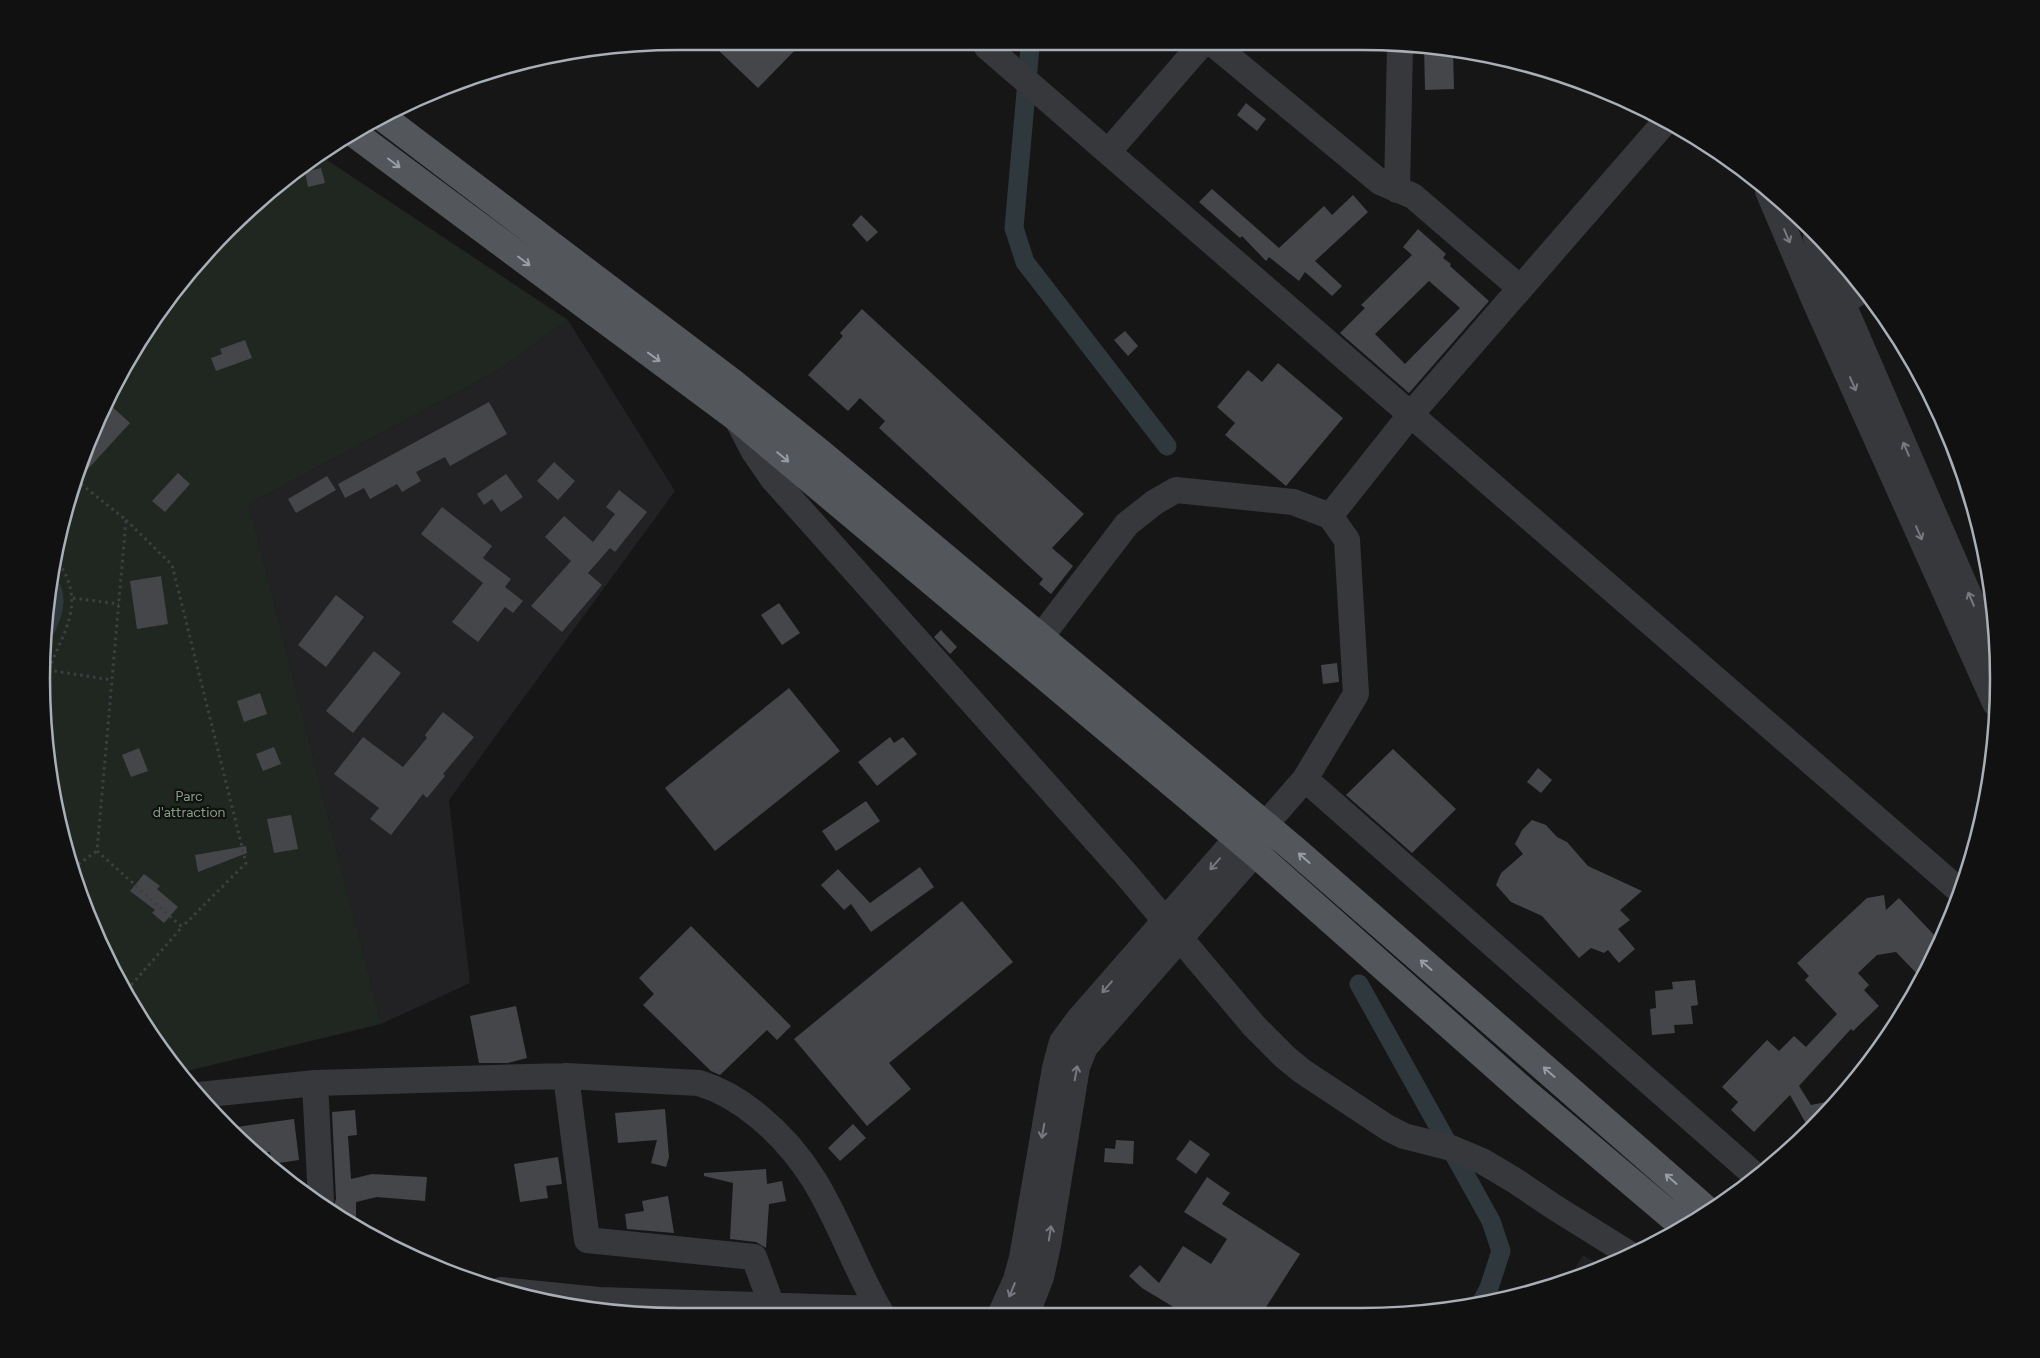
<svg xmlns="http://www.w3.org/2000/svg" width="2040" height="1358" viewBox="0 0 2040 1358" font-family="Figtree,sans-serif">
<rect width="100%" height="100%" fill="#161617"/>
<path fill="#222224" d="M568 320 675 491 449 800 470 983 381 1024 249 504 497 371Z
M1583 1255 1602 1266 1569 1279Z"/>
<path fill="#202720" d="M318 154 568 320 497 371 249 504 381 1024 179 1073 127 998 63 844 47 762 43 638 54 554 90 435 173 291 258 200Z"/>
<path fill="#2f383c" d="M51 574C76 593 58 631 43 651V638Z"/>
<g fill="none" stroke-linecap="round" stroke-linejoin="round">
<path stroke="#2f383c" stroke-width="19" d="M1030 47 1014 228 1025 262 1167 446
M1359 984 1491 1221 1501 1251 1489 1288 1481 1303"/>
</g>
<path fill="#45464a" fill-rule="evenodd" d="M715 47H798L758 88Z
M1424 47 1453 48 1454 89 1425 90Z
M1246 103 1266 119 1257 131 1237 115Z
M321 168 325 183 308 187 305 172Z
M1212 189 1279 248 1324 206 1332 215 1353 195 1368 212 1315 261 1342 286 1332 296 1305 272 1299 281 1269 257 1266 261 1242 236 1240 238 1199 202Z
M861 215 878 232 867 242 852 225Z
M1418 229 1446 254 1443 258 1451 264 1450 266 1489 301 1409 393 1340 333 1365 308 1361 305 1412 255 1403 247ZM1429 281 1460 308 1405 364 1375 334Z
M862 309 1084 514 1052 548 1073 566 1051 594 1039 584 1043 579 879 428 885 421 860 398 848 411 808 375 843 336 840 333Z
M1125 331 1138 346 1128 356 1114 340Z
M245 340 252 358 216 371 211 358 222 354 220 349Z
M1278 363 1343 418 1286 486 1225 435 1235 423 1217 407 1248 370 1262 382Z
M489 402 507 434 450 466 445 457 416 472 421 481 402 492 397 484 370 499 364 488 345 498 338 484Z
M108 403 130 423 76 482 90 435Z
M554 462 575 481 558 500 537 481Z
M178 473 190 484 165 512 152 501Z
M506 474 523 497 501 512 492 499 484 505 477 494Z
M327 476 336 490 296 513 288 499Z
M619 490 647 512 615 552 610 548 588 573 602 585 562 632 531 606 571 561 545 537 564 516 593 542 615 514 606 507Z
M442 507 492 546 483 558 511 579 505 587 523 601 513 613 505 607 478 642 452 622 483 583 421 534Z
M161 576 168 624 137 629 130 581Z
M336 595 364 617 326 667 298 645Z
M779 603 800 633 782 645 761 615Z
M941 630 957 647 950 654 934 637Z
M374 651 401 673 353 733 326 711Z
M1337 663 1339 682 1323 684 1321 665Z
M789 688 840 751 715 851 665 788Z
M260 693 267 714 244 722 237 701Z
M443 712 474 737 443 774 445 776 427 798 423 794 391 835 370 819 379 808 334 774 363 737 403 767 427 738 425 735Z
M890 737 894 743 903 737 917 754 877 786 858 762Z
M274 747 281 764 263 771 256 754Z
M139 748 148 771 131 777 122 755Z
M1393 749 1456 809 1412 853 1346 795Z
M1538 768 1552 780 1541 793 1527 782Z
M866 801 880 821 836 851 822 831Z
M291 815 298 849 274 853 267 819Z
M1532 820 1546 825 1557 837 1567 842 1588 866 1642 891 1620 910 1630 920 1618 929 1635 949 1619 963 1608 950 1604 953 1591 948 1579 958 1542 916 1511 902 1496 885 1501 873 1523 854 1515 844 1522 830Z
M246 846 247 853 198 872 195 855Z
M920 867 934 887 871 932 851 904 844 910 821 885 838 869 870 903Z
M144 874 160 886 157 889 178 907 164 923 152 913 155 910 130 891Z
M1884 895 1886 910 1899 898 1939 940 1922 979 1896 952 1877 955 1858 973 1869 985 1864 990 1879 1006 1853 1031 1851 1029 1799 1086 1811 1105 1841 1099 1809 1129 1790 1095 1754 1132 1731 1110 1738 1102 1722 1087 1767 1040 1779 1051 1794 1036 1806 1047 1837 1014 1805 980 1809 976 1797 963 1867 898Z
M962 901 1013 962 889 1063 911 1089 867 1126 794 1039Z
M691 926 791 1026 777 1040 767 1030 720 1075 711 1071 643 1005 654 994 639 978Z
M1695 980 1698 1005 1691 1006 1693 1024 1674 1025 1675 1033 1652 1035 1650 1009 1656 1008 1655 991 1673 989 1672 982Z
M516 1006 527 1058 508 1063H479L470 1016Z
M665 1109 669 1157 666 1167 651 1163 657 1140 618 1143 615 1113Z
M355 1110 357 1135 348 1136 351 1179 372 1174 427 1177 425 1201 377 1197 356 1202V1224L333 1208 336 1199 332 1112Z
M294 1119 299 1160 272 1164 270 1152 254 1154 239 1137 237 1127Z
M853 1124 866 1138 840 1161 828 1148Z
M1116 1140 1134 1141 1133 1164 1104 1162 1105 1148 1115 1149Z
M1190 1140 1210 1154 1196 1174 1176 1159Z
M558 1157 562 1184 546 1186 548 1198 520 1202 514 1164Z
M766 1169 767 1184 782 1181 786 1201 769 1204 766 1248 756 1242 730 1239 733 1183 704 1176V1173Z
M1207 1177 1230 1193 1222 1204 1300 1254 1261 1315 1185 1314 1142 1288 1129 1276 1140 1265 1159 1283 1183 1246 1211 1264 1227 1239 1184 1212Z
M668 1196 674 1233 627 1229 625 1214 644 1211 642 1201Z"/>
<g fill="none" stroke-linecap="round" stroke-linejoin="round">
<path stroke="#3d3f43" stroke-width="3" stroke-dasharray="2.5 4" stroke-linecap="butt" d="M76 480 126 520 97 851
M126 520 172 565 246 863 182 927
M73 598 119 604
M48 670 112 680
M44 688C50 650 84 618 67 578 64 570 60 564 53 560
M45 719 51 747 48 767
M97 851 182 927 127 990 124 991
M73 868 97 851"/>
<path stroke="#37383c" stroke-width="26" d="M987 47 1961 892
M1217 47 1380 182 1413 196 1520 288
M1108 152 1199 47
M1397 190 1400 47
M1768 191 1816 304 1995 703
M1816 237 1839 295 1997 660
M1827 300 1839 295 1853 296 1865 288
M737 419 753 450 773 479 1125 873 1254 1026 1285 1057 1302 1071 1388 1128 1404 1136 1451 1148 1482 1161 1514 1180 1554 1207 1631 1255
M1330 516 1411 414 1665 122
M1305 779 1757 1177
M566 1076 587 1240 754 1257 772 1306
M315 1083 321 1200
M199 1095 315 1083 566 1076 699 1083C722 1090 740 1101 758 1116 828 1173 839 1240 881 1313
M501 1290 599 1300 879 1309
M1001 1313 1016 1280 1022 1258 1055 1068 1062 1042 1079 1019 1237 838 1243 833 1255 828
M1027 1313 1041 1277 1048 1245 1077 1067 1085 1047 1260 847 1265 833V825L1305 779 1356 694 1347 540 1330 516 1293 502 1176 490 1155 502 1127 524 1040 638"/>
<path stroke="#53565a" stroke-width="28" d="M385 119 733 383 819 452 1295 850 1708 1211
M355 134 737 418 1255 853 1526 1093 1683 1226"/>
</g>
<defs><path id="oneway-shaft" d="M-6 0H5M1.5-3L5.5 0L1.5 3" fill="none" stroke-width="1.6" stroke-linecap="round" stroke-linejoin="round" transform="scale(1.25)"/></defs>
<g stroke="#989da4">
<use href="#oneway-shaft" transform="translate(394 163) rotate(37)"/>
<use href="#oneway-shaft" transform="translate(524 261) rotate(37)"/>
<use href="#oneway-shaft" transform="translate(654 357) rotate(36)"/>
<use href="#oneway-shaft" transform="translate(783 457) rotate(40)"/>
<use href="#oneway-shaft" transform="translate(1304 858) rotate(-139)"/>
<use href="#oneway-shaft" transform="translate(1426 965) rotate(-139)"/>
<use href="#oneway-shaft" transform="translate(1549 1072) rotate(-139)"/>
<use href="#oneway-shaft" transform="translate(1671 1179) rotate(-139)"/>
</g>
<g stroke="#76797f">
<use href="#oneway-shaft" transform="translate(1787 236) rotate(67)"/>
<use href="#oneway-shaft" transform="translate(1853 384) rotate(66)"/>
<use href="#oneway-shaft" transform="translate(1906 449) rotate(-113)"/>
<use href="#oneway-shaft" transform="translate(1919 533) rotate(66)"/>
<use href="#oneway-shaft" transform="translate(1971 599) rotate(-113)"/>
<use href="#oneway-shaft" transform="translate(1215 864) rotate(131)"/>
<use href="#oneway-shaft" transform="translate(1107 987) rotate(131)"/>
<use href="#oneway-shaft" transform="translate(1076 1073) rotate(-80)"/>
<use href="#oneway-shaft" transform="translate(1043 1131) rotate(100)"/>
<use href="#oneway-shaft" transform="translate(1050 1233) rotate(-81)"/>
<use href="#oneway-shaft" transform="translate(1012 1290) rotate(112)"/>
</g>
<g text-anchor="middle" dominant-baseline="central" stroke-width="4.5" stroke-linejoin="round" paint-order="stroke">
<g font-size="14" fill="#859f82" stroke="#111112">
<text x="189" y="796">Parc<tspan x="189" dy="16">d'attraction</tspan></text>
</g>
</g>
<path d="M0 0H2040V1358H0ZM679 50H1361A629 629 0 0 1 1990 679V679A629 629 0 0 1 1361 1308H679A629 629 0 0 1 50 679V679A629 629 0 0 1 679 50Z" fill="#111112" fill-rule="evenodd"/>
<path fill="none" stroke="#a9afb6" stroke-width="2.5" d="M679 50H1361A629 629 0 0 1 1990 679V679A629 629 0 0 1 1361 1308H679A629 629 0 0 1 50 679V679A629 629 0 0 1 679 50Z"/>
</svg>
